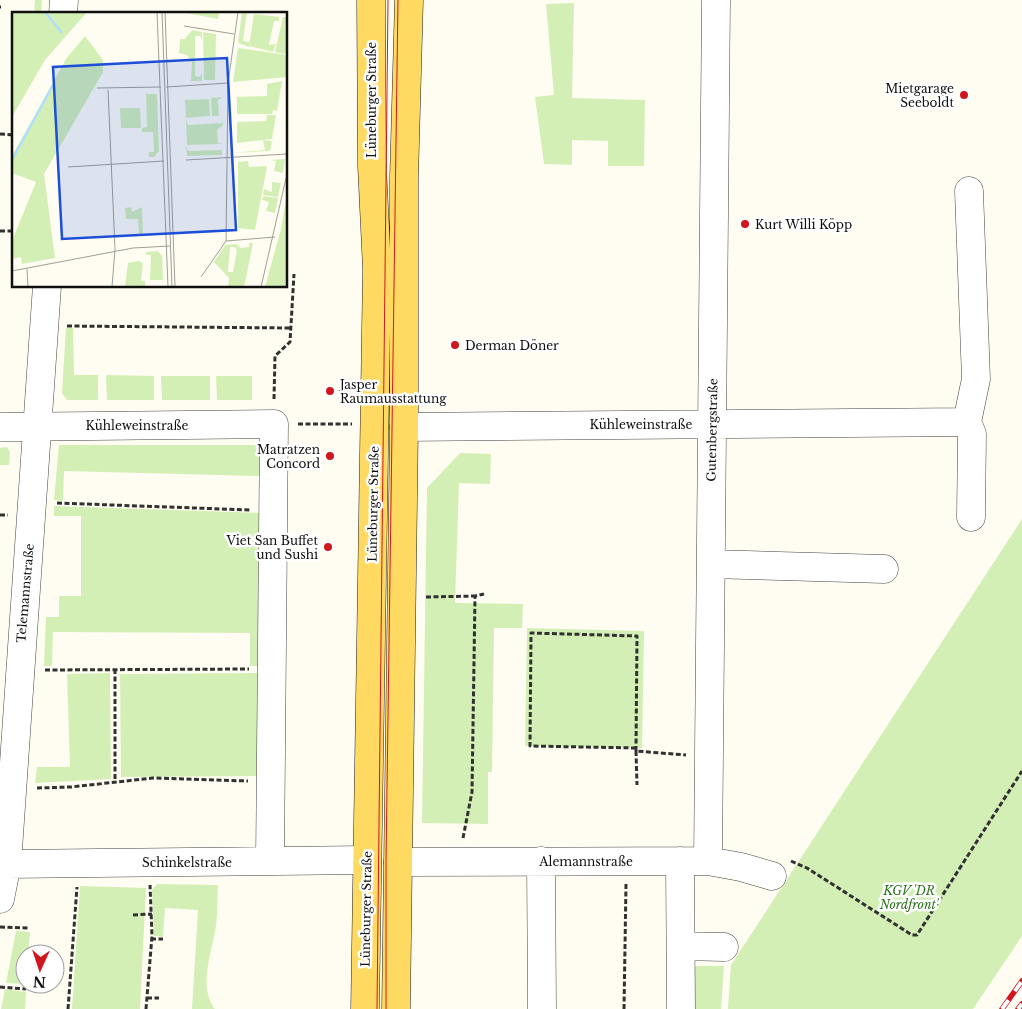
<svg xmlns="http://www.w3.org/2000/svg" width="1022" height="1009" viewBox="0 0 1022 1009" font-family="'Libre Baskerville',serif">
<rect width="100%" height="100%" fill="#fffdf2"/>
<path fill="#d3efb6" d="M35 0H42L41 14H34Z
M574 3 572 98 645 100 644 166H608V141L572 140V165L544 164 535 97 554 95 546 4Z
M66 328H73L74 375H98V400H67L62 393Z
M106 375 154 376V400H107Z
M161 376H210V400H162Z
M216 376H252V400H217Z
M59 445H262L267 507 259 506 260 476 64 471 63 501 54 500Z
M7 447 10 452 9 465H0V448Z
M460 453 491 454 490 484 459 483 455 603 523 604 522 628H494L492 772H488V824L422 823 427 488Z
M54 506 260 513V666H250V633L53 632 52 666H44L46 617H59V596H81V516H54Z
M1022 519V936L973 1009H728L731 965Z
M527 628 644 631 642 748 525 746Z
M110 673 111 779 35 783 37 767H70L67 674Z
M260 673 258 776 121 777 120 674Z
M157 884 218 885C217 898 218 912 216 925 213 950 197 986 215 1009H192L198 910 165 908 163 937 154 936 152 890Z
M80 886 146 888 140 1009H72Z
M16 931 30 932 28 954H25L26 984 6 983Z
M692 966H724L721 1009H687Z
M5 989 26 992 25 1009H1Z"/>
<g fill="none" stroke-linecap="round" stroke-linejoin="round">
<g stroke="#424242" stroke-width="29">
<path id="minor" d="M63 14 64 0
M969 191 976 379 967 422 972 434 971 517
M0 427 274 424 270 861
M404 427 967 422
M711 564 884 569
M541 861 542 1009
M680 861 681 1009
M708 861 716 0
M398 862 708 861 741 867 772 876
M7 864 367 860
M0 899 7 864 47 286
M681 946 724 947"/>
</g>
<g stroke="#202020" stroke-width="29">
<path id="major" d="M365 1009 377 269 372 166 371 0
M396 1009 404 427V178L409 0"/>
</g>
<path stroke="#313131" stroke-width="3" stroke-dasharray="5 2.5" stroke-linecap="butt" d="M0 7H1
M0 134 14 135
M0 231H14
M67 326 291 328
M274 399 275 356 290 342 294 274
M298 424H352
M57 503 250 510
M0 515H8
M426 597 475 596
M115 669V782
M45 670 249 669
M636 748 530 746 531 633 637 636 636 748V751L686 755
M636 751 637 785
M37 788 71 787 153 778 248 781
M463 838 472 792 475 596 484 594
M791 861 807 868 912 935H917L1022 771
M133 915 152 914
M0 927 30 928
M151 939H163
M0 987 26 989
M147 998H159
M68 1009 77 887
M146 1009 152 936 150 885
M624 1009 626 884"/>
<use href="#minor" stroke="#fff" stroke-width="28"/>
<use href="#major" stroke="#ffda62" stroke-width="28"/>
<path stroke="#d0171f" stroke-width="1" d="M377 1009 388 0
M386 1009V861L398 0"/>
<g stroke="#d0171f" stroke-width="5.5">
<path id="rail" d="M1002 1009 1022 981
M1018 1009 1022 1004"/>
</g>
<use href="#rail" stroke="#fff" stroke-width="4" stroke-dasharray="11" stroke-linecap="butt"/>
</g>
<g fill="#d0171f" stroke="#fff" stroke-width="2">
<circle cx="964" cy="95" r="5"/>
<circle cx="745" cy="224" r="5"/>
<circle cx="455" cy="345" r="5"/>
<circle cx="330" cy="391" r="5"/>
<circle cx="330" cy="456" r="5"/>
<circle cx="328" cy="547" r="5"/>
</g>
<g text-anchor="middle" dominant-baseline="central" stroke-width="5" stroke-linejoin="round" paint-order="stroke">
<g font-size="12" fill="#0f0f0f" stroke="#fff" text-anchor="end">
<text x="954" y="88">Mietgarage<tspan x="954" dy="14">Seeboldt</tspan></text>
<text x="755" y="224" text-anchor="start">Kurt Willi Köpp</text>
<text x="465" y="345" text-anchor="start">Derman Döner</text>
<text x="340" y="384" text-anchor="start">Jasper<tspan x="340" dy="14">Raumausstattung</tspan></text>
<text x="320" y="449">Matratzen<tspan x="320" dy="14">Concord</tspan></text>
<text x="318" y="540">Viet San Buffet<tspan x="318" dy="14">und Sushi</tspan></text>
</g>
<g font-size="12" fill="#0f0f0f" stroke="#fff">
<text transform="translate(371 100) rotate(-90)">Lüneburger Straße</text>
<text x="641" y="424">Kühleweinstraße</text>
<text x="137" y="425">Kühleweinstraße</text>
<text transform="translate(712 430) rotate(-89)">Gutenbergstraße</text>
<text transform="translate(373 504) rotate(-89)">Lüneburger Straße</text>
<text transform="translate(25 593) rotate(-85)">Telemannstraße</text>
<text x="586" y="861">Alemannstraße</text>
<text x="187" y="862">Schinkelstraße</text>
<text transform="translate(366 909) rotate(-89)">Lüneburger Straße</text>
</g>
<g font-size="12" font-style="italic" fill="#296f18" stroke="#fff">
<text x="909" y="890">KGV 'DR<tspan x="909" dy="14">Nordfront'</tspan></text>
</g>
</g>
<g transform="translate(12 12)">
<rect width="275" height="275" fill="#fffdf2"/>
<path d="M0 0H75L33 48 0 105ZM169 0H207L206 7ZM230 0H235L231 29 237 30V35L226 31ZM242 2 267 5V9H262L257 33 264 32 261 40 237 34ZM271 5H275V40L272 42 263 40ZM180 18 190 20V28L188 24H183V64L188 65 190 60V69H179L180 50 175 43 167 41 168 27H173ZM191 20 204 22 203 68H192ZM73 24 91 48V60L32 162 43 246 10 252 9 245 0 247V229L24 170 0 161V144L54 47ZM226 36 275 43V65L221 70ZM270 69 265 99 261 98 260 102H225V85L255 84V72ZM134 82H145L147 139 142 145H137V140H142L141 120H130V116L135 115ZM211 85 206 88 207 104H200L199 86ZM197 87 198 104 174 106 173 88ZM108 96H128L129 116H109ZM255 103H264L260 127 225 131V110L254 109ZM210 105 211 113 205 118 206 131 211 132 175 133 174 107 176 113 210 111ZM251 128 260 129 258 139 219 141 253 138ZM209 133 210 143 175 144 174 134 176 139 209 138ZM273 147 271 161 262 159 264 149 258 148ZM236 149 237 155 255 154 243 218 226 216V150ZM260 170 269 171 266 185 251 183 252 177 260 180ZM275 182V275H253L269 217ZM251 184 266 186 263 201 254 199 257 190 250 188ZM119 195 120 200 130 195 131 222 127 223 126 207H114L113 196ZM237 231H241L233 271 231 275H216L217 266 202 250 213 233 225 232V239L223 235H218L216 260H221L226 232 228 236 237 235ZM146 239 150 244 151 268H138L139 243H134V240ZM126 249 131 251 129 269H133V275H113L116 251Z" fill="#d3efb6"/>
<path fill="none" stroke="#b0dffd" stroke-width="2.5" d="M33 0 50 21M0 148 41 73"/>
<path fill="none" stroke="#9f9e97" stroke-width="1" d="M145 0 156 275M150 0 160 275M153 0 163 275M172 14 222 22M154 75 216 71M85 76 149 75M96 78 103 237 100 275M174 148 275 142M56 155 152 149M214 229 216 71 226 0M214 229 263 225M15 257 16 275M0 259 121 236 158 234M189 265 214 229M249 275 275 162"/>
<path fill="#1d4ed8" fill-opacity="0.15" stroke="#1d4ed8" stroke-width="2.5" d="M215 46 224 218 50 227 41 55Z"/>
<rect width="275" height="275" fill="none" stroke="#0f0f0f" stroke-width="2.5"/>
</g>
<g transform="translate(40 969) rotate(183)"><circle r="24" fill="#ffffff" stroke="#9f9f9f"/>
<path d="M0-4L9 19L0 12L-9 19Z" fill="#d0171f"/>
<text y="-8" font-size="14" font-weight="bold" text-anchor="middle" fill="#0f0f0f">N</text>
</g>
</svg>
